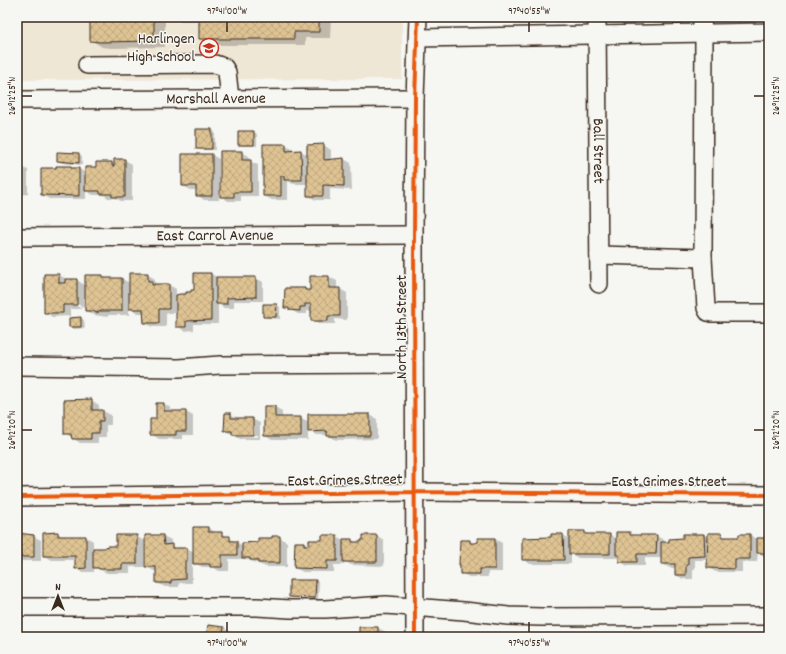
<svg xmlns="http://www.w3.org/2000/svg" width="786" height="654" viewBox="0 0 786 654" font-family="Dekko,sans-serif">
<defs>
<pattern id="building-cross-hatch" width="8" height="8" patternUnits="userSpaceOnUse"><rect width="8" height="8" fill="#dec393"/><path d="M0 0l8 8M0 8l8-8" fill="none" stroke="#bfa87e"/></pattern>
</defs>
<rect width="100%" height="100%" fill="#f6f6f2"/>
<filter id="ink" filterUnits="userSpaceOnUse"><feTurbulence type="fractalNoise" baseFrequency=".025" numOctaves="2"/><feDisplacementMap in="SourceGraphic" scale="8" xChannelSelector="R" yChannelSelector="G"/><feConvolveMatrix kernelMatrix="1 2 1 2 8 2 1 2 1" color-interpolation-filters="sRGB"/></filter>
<g filter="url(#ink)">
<path fill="#efe7d6" d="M17 17H402V79L17 80Z"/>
<path fill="#0003" fill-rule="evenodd" d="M89 17H196V21H165V47L112 48 102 47 91 40V18Z
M200 17H331L330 38H305V45H211L200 39Z
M212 130 215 132V150H200L197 148Z
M253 132 257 134V146H242L239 144Z
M264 145H286L294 149V152L301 151 308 155 324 145 331 150V160L344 159 351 163 352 190 330 189V200H316L308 196V184H293L288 181V200H272L264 196Z
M17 150 23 153V164H17Z
M241 152 249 156V161L258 165V196H241V201H228L221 196Z
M79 154 82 156V165L62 163 58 161Z
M212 155 219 159V200H204L197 195V190H191L183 186Z
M125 160 132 164V201H121L115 198H108L104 195H93L86 191V199H49L42 195 70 168 79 169 86 173 112 163 115 165Z
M17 166H20L28 170V194L17 195Z
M147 274 155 279V285H169L176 289V296L192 293 211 274 219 278H256L263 282V301H234V308H224L218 304V324H194V330L185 331 177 326V313H166V327H152L145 323V313H138L129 308V315H109L107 317 94 315 86 311V309L74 302 72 303 82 309H70V316L52 317 45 312V275H59L67 279 77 280 86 286 103 276 107 279H122L130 283Z
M311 277H329L337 281V289H340L347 293V320L335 319V324H320L312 320V311H307V314H298L285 307 286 289H305L311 291Z
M276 305 280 307V319L267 318 264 316Z
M81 318 84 320 85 328 74 329 70 327Z
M91 400 99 405V411H103L111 415V425H106V437H98V443H80L65 433Z
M164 404 171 408V412H186L193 416V435H183V439H159L151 434Z
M275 407 282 411V418H300L309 423 370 415 377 419V439L336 440 328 435H317L308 430V440H272L265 436Z
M231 414 238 419H252L260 423V439H240L225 431ZM236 434 258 435V437L238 436Z
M17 422 20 424V438H17Z
M208 528 215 532 221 533 243 546 259 543 279 537 287 542V567H266L246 559H229V571H219L213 567H202L195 563V564H192V583H179V587H165L157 583V571H154L146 567V536H163L171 540V545L177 549H187L194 553Z
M585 532 590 535H610L617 539 629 533 634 536H656L664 540V543L670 542 704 535 708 537 721 534 727 538H740V535H750L757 539H768L769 534V575L768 557H765L758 552 757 562H742V572H716L708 568V560H695V569H693V579H683L676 575V568H670L662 564V558H645V566H628L620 562V556L618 555V558H578L571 554V564H530L523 559 552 538 563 535 570 539Z
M58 533 63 537H86L93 541V549L117 547 136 536 144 541V567H130V573H107L94 567V572H83L76 568V560H52L44 556Z
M17 534 33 536 41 540V561H18L17 563Z
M337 536 343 540H352L358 543 377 536 384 540V566L351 565 344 561V565H334V572H303L295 568 304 542 310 546Z
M495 539 502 543V572H488V577H469L461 573 469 541 474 544Z
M315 581 319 583 318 599 293 598 290 596Z
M209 626 224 628 231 632 230 636 236 637H207Z
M360 628H378L386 632 385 637H360Z"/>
<path fill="url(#building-cross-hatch)" stroke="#3b2a1e" d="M90 17H154V41L100 42 90 41Z
M199 17H320V19H319V32H294V39H199Z
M196 129H212V149H196Z
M238 131H254V145H238Z
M263 144H286V151L301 150 302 180H284V176H281V196H263Z
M324 144V160L344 158V186L323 185V196H307V145Z
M220 151H242V160H251V192H234V197H220Z
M57 152 79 153V163L57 161Z
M182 154H212V196H196V186H182Z
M114 159H125V197H112V194H100V191H85V167H96V162H112V166H114Z
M17 165H21V191H17Z
M56 166H71V168H79V196L41 195V168H56Z
M129 273H148V281H152V285H154V284H169V309H159V323H144L143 309H129Z
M194 273H211V320L186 321V327H176V295L180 294H186V292H191V290H194Z
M44 274H59V283H65V279H77V305H63V313H44Z
M85 275H103V278H122V311H101L96 313 93 311H85Z
M310 276H329V288H340V316H328V321H311V304H305V307H300V311L289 310V308H284L285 288H305V290H310Z
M216 277H256V297L227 298V304H216Z
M263 304H277L276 317H263Z
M81 317V327H69V318Z
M92 399V410H103V421H99V433H91V439H72L71 434H64V400Z
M156 403H164V411H186V431H176V435H150V419H156Z
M264 406H275V417H301V436H264Z
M225 413H231V418H253V435H232V431H224Z
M308 414H370V436H327V431L308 432Z
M193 527H208V532H222V536H230V541H237V555H222V567H210V564H193Z
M569 531H585V534H610V554H569Z
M58 532V536H86V568L75 569V556H43V533Z
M616 532H630V535H657L656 554H637V562H619V555H616Z
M17 533 34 535V557H17Z
M708 533H722V537H739V534H750V559H735V569L707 568Z
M767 533H769V575H767V553H757V538H767Z
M551 534H563L564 560H522V538L551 537Z
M683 534H704L705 556 688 557V565H686V575H675V564H661V542H669V539L683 538Z
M116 535H137V564H122V569H99V568H93V548H105L107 546H116Z
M145 535H163L164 545 172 544V548H187V561H185V579L171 580V583H156V567H145Z
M322 535H337V561H327V569L294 568 295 542H304V545H309V540H322Z
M363 535H377V562H343V539H352V542H361V540H363Z
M272 536H280V563H258V560H250V558H242V543L258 542V538H272Z
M478 538H495V569H480V574H460V565H459L460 540H470V543H474L478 542Z
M289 580H316L315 598 289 597Z
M208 625 224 627 223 634 238 637H206Z
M359 627H378V637H359Z"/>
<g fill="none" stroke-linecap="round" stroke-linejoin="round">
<g stroke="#3b2a1e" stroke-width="20">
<g id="minor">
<path id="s1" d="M597 17 599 284"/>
<path d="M701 17 704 33 703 258 706 308 708 312 711 313H769"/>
<path d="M418 38 769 32"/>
<path d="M87 65 215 64 224 67 227 72 230 98"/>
<path id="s2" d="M17 100 415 98"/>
<path id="s3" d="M17 237 414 235"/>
<path d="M599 255 703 258"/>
<path d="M17 366 179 368 220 365 414 364"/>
<path d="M17 497 415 492 769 495"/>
<path d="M17 607H257L290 609H325L386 605 464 611 508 616 541 617 769 616"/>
<path d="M415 637 414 235 415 98 418 17"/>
</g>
</g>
<use href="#minor" stroke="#f6f6f2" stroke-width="17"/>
<g stroke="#f6f6f2" stroke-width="6">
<path id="cycleway" d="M17 497 415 492 769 495
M415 637 414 235 415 98 418 17"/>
</g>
<use href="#cycleway" stroke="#e8590c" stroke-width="4"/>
</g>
</g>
<path fill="none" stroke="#3b2a1e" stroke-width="1.5" d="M227 22V32M529 22V32M22 96H32M754 96H764M22 430H32M754 430H764M227 622V632M529 622V632"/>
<defs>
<g id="school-ring" transform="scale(1)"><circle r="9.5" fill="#f6f6f2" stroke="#c8321e" stroke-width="1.5"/><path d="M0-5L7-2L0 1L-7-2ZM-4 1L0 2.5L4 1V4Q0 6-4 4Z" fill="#c8321e"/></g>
</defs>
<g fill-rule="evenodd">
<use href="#school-ring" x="209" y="48"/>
</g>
<g text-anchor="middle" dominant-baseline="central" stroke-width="3" stroke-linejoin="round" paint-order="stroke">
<g font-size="16" fill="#3b2a1e" stroke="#f6f6f2" text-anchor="end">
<text x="195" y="39">Harlingen<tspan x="195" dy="18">High School</tspan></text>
</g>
<g font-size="16" fill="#3b2a1e" stroke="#f6f6f2">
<text stroke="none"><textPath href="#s2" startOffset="199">Marshall Avenue</textPath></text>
<text stroke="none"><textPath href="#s1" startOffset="134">Ball Street</textPath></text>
<text stroke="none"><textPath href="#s3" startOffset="198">East Carrol Avenue</textPath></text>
<text transform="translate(402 327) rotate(-90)">North 13th Street</text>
<text transform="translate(345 481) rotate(-1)">East Grimes Street</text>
<text x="669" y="482">East Grimes Street</text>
</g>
</g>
<rect width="786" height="654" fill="none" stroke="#f6f6f2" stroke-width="44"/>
<g transform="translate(58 596)" stroke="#f6f6f2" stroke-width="3" paint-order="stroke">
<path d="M0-3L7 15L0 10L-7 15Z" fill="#3b2a1e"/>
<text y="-6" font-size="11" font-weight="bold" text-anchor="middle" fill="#3b2a1e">N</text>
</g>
<rect x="22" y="22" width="742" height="610" fill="none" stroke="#3b2a1e" stroke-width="1.5"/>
<g font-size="10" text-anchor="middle" fill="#3b2a1e">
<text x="227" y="14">97°41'00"W</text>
<text x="529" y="14">97°40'55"W</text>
<text transform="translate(11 96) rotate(-90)" y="4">26°12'25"N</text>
<text transform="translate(775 96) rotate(-90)" y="4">26°12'25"N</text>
<text transform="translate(11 430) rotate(-90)" y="4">26°12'20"N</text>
<text transform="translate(775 430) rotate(-90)" y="4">26°12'20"N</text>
<text x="227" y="646">97°41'00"W</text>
<text x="529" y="646">97°40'55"W</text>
</g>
</svg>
